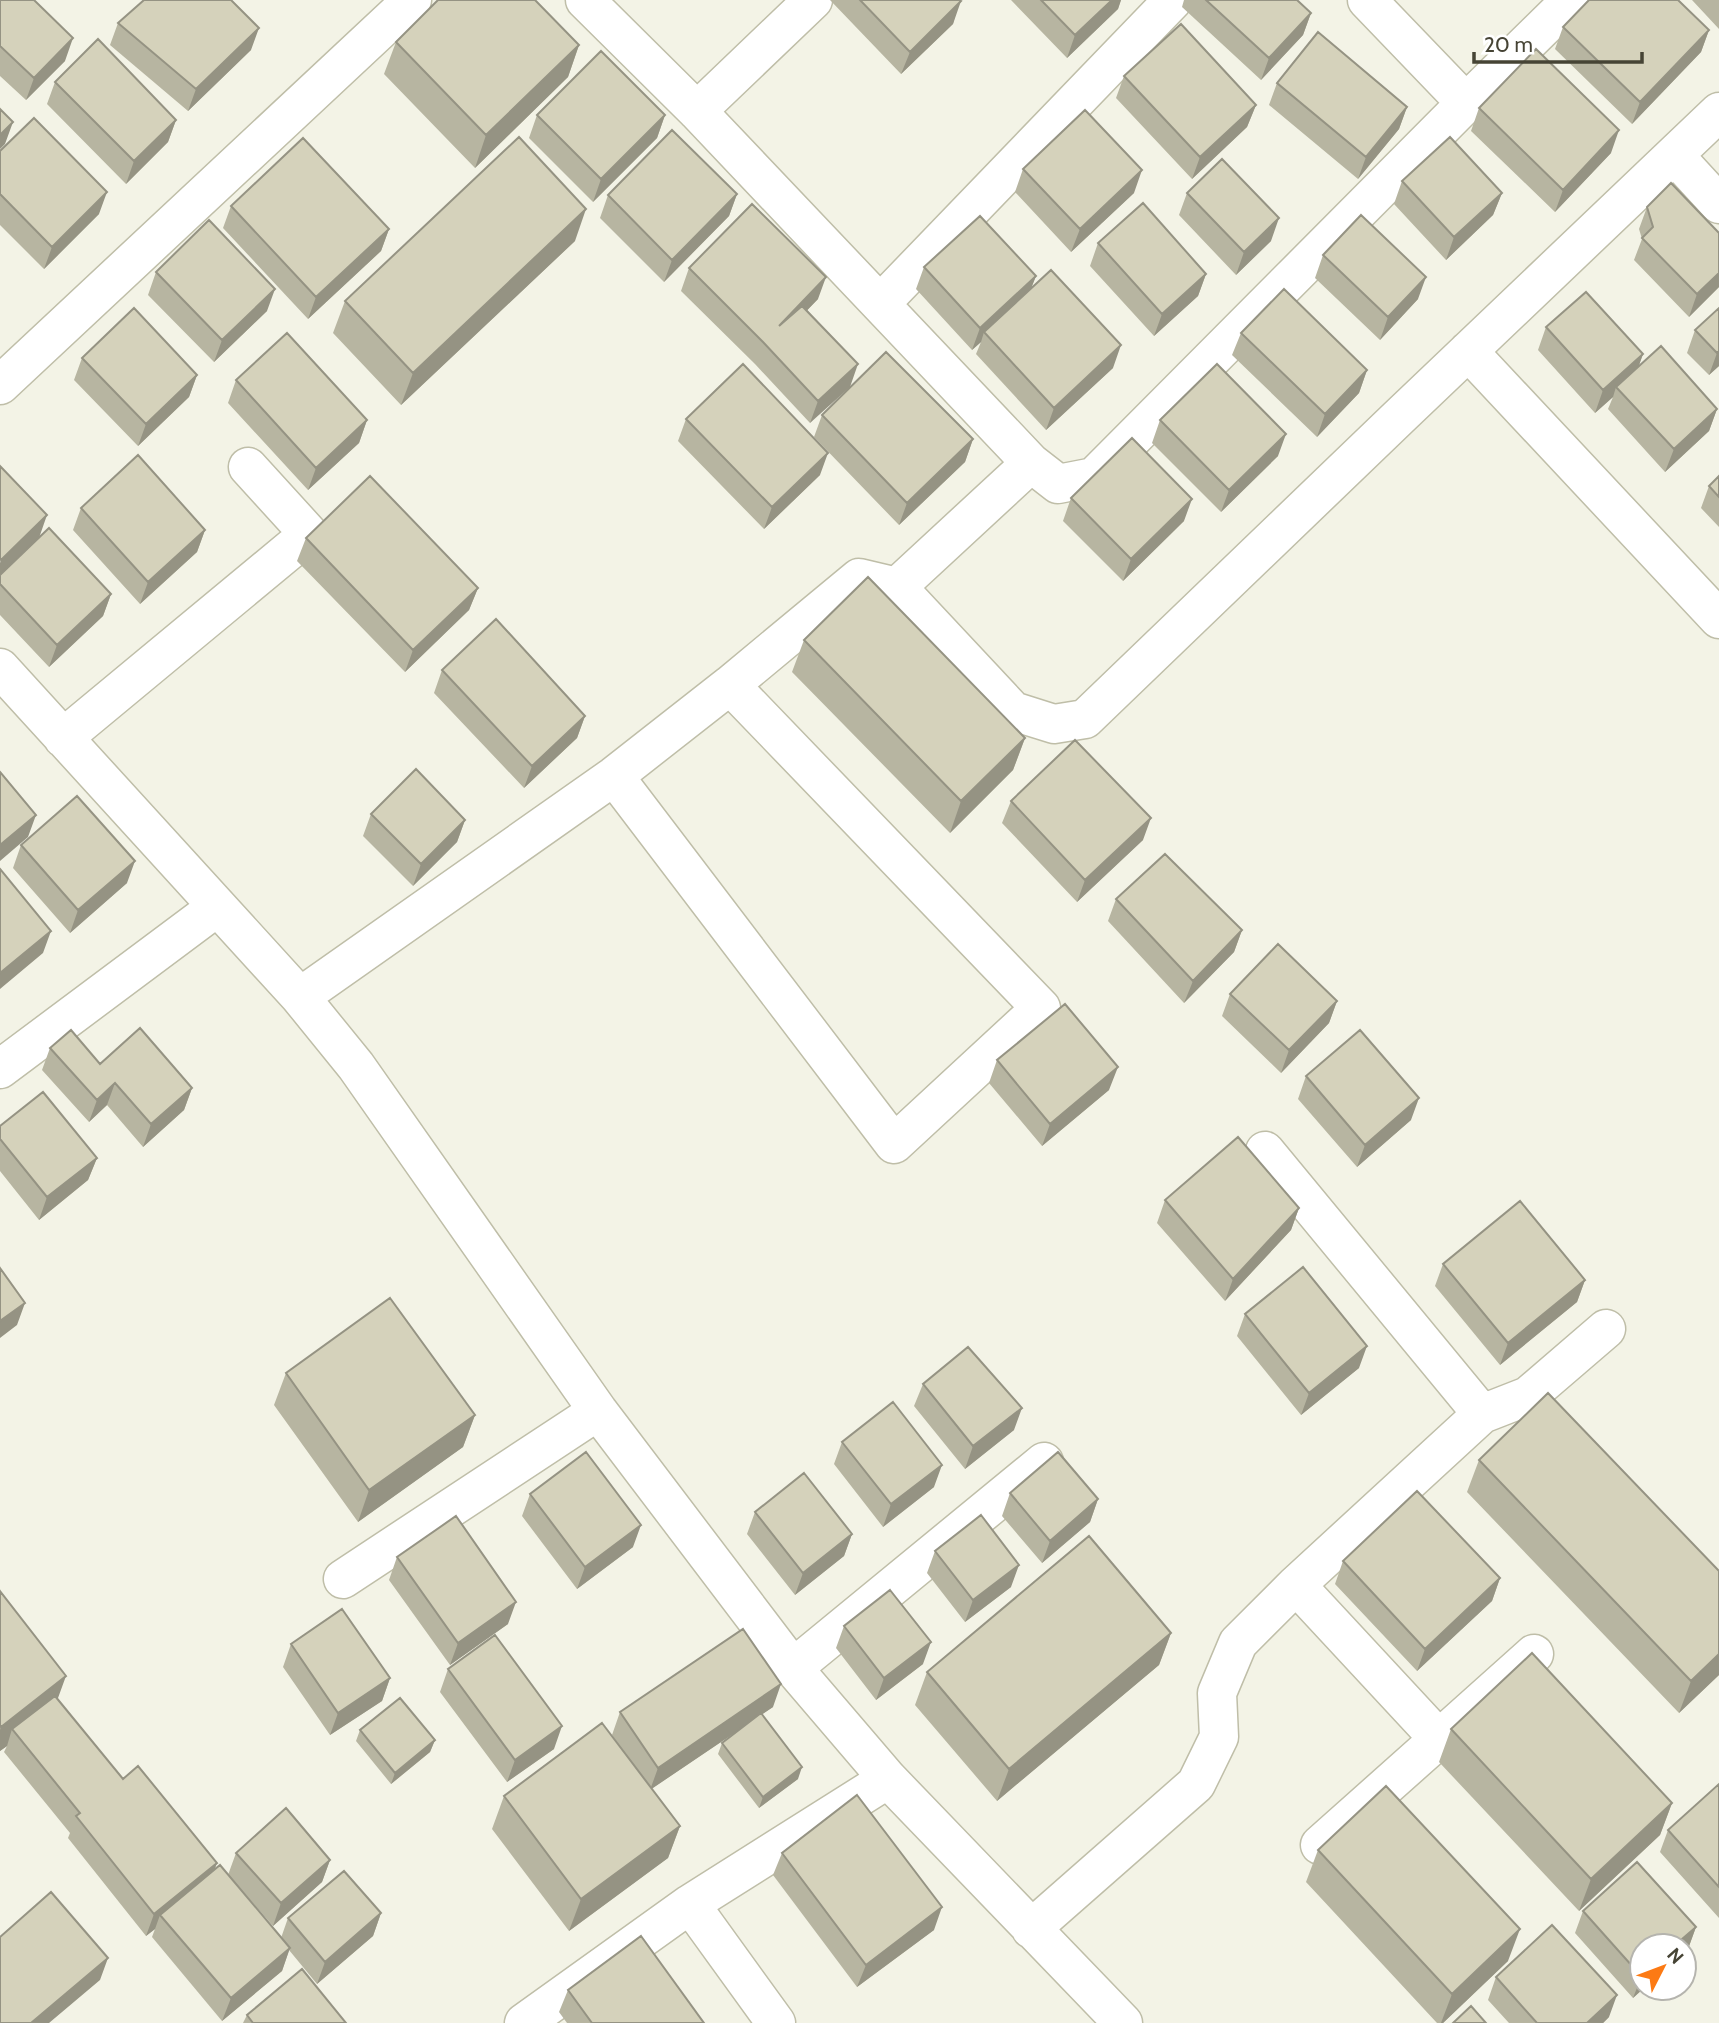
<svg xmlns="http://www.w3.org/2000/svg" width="1719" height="2023" viewBox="0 0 1719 2023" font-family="Cabin,sans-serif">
<rect width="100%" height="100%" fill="#f3f3e6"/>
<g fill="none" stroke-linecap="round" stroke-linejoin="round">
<g stroke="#bfbea8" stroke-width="41">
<path id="minor" d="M585 0 697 111 1031 463 1058 484 1094 477 1466 103 1571 0
M1367 0 1466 103
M697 111 813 0
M1674 155 1719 204
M881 303 1173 0
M1468 351 1719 619
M0 385 412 0
M1031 463 897 587 1013 711 1054 724 1085 719 1398 418 1719 112
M0 668 300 997 356 1066 598 1411 793 1668 888 1779 1123 2023
M63 738 309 534 248 467
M614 776 894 1144 1041 1008 730 685
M300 997 614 776 730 685 859 578 897 587
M0 1069 217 907
M1482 1414 1528 1396 1606 1329
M343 1579 598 1411
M1296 1585 1439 1739 1534 1654
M793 1668 1044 1462
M1320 1845 1439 1739
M690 1904 776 2023
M1031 1929 1196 1784 1219 1737 1217 1693 1238 1643 1296 1585 1482 1414 1265 1151
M524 2023 690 1904 888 1779"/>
</g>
<use href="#minor" stroke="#fff" stroke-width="38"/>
</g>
<path fill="#b7b5a1" d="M0 0 65 61 26 100 0 76Z
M830 0H959L953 24 901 74Z
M1011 0H1121L1118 9 1067 58Z
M1184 0H1297L1311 13 1303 35 1261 80 1182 7Z
M1692 0H1719V29Z
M118 23 251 50 188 111 110 45Z
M1563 27 1709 30 1701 52 1632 124 1555 49Z
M396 42 579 45 568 77 475 168 384 74Z
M1124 76 1256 105 1247 127 1192 179 1116 98Z
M55 82 176 120 168 142 126 184 47 104Z
M1277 83 1407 107 1399 129 1358 179 1269 105Z
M1479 108 1611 153 1555 212 1471 131Z
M537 115H665L657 138 593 202 529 138Z
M0 151 99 214 44 269 0 225Z
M1023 169 1134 193 1071 252 1015 192Z
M1402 181 1502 193 1493 215 1446 260 1394 204Z
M1187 193 1271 241 1236 275 1179 215Z
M737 194 729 216 664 282 600 218 608 195Z
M231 206 389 229 381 251 308 319 223 228Z
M1647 207 1719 233V287L1689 317 1634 260 1642 239 1639 229Z
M575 241 401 405 333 333 345 301Z
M1098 243 1206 274 1198 296 1154 336 1090 266Z
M1323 255 1418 299 1380 340 1315 278Z
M924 267 1036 276 1031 288 1113 368 1046 430 976 354 981 342 972 350 916 289Z
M689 268 818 299 807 310 858 364 810 423 755 364 681 291Z
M156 272 267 311 214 362 148 295Z
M1719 308V366L1709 375 1687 353 1695 330Z
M1546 327 1643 354 1638 367 1717 409 1709 431 1665 472 1608 409 1613 397 1595 413 1538 350Z
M1241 333 1367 370 1359 393 1317 437 1232 355Z
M82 358 197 375 189 397 138 446 74 380Z
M236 380 367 420 359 443 308 490 228 403Z
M822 415 973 439 965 462 899 525 814 437Z
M686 419 820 475 764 529 678 441Z
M1160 420 1278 456 1221 512 1152 443Z
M1719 476V527L1701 508 1709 486Z
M1071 498 1184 521 1123 581 1063 521Z
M81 508 205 530 197 552 140 604 73 530Z
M306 538 478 588 469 610 405 672 297 561Z
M0 575 111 594 103 616 49 667 0 615Z
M804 640 1025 738 1013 770 950 833 792 672Z
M442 670 585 716 577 738 524 788 434 693Z
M1011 801 1143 840 1077 902 1002 823Z
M371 814 465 820 457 842 413 886 363 836Z
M21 845 127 883 70 933 13 868Z
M1116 899 1242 930 1234 952 1184 1003 1108 921Z
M1230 994 1337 1001 1329 1023 1281 1073 1222 1016Z
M50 1048 100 1064 192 1088 184 1110 143 1147 107 1105 89 1122 42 1070Z
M997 1060 1109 1090 1042 1146 989 1083Z
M1306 1076 1411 1120 1357 1167 1298 1099Z
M0 1126 97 1158 88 1180 39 1220 0 1171Z
M1165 1200 1299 1208 1291 1230 1225 1301 1157 1223Z
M1443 1264 1585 1280 1577 1302 1500 1365 1435 1286Z
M1245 1314 1359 1368 1301 1415 1237 1336Z
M286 1373 475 1415 463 1447 358 1522 274 1405Z
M923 1384 1014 1430 965 1469 914 1406Z
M842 1442 934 1487 883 1527 834 1464Z
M1479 1460 1719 1571V1675L1679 1713 1467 1492Z
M1010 1493 1098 1499 1090 1522 1042 1563 1002 1516Z
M530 1494 633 1547 577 1589 522 1516Z
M755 1512 852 1534 844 1556 795 1595 747 1534Z
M935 1551 1011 1587 965 1622 927 1573Z
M397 1557 508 1624 450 1665 389 1580Z
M1343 1561 1500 1578 1492 1601 1417 1671 1335 1584Z
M0 1591 58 1700 123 1779 215 1869 228 1875 236 1853 330 1860 322 1882 273 1926 230 1877 281 1938 288 1918 381 1913 373 1936 317 1984 289 1950 282 1971 222 2021 152 1937 155 1929 146 1936 68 1838 70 1833 4 1752 7 1746 0 1751Z
M844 1626 923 1664 876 1700 836 1648Z
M1171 1633 1159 1665 997 1801 915 1705 927 1672Z
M291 1644 390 1678 382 1701 330 1735 283 1667Z
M448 1669 554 1749 507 1782 440 1692Z
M773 1707 762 1714 798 1779 759 1808 718 1754 722 1743 740 1729 651 1789 680 1826 668 1858 569 1931 492 1829 504 1796 624 1753 612 1735 620 1712Z
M1451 1729 1672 1803 1660 1835 1579 1911 1439 1762Z
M360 1730 435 1740 430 1752 391 1784 356 1741Z
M1719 1784V1918L1660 1852 1668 1830Z
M1318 1850 1508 1961 1443 2023H1437L1306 1882Z
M782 1853 934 1930 857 1987 773 1875Z
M1583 1911 1696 1927 1688 1949 1684 1952V1946L1642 1988H1644L1633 1998 1575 1933Z
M1496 1977 1609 2017 1603 2023H1509L1488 2000Z
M568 1990 704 2023H567L559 2012Z
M247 2015 346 2023H243Z"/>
<path fill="#959383" d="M1112 0H1121L1118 9 1067 58 1075 35Z
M961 1 953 24 901 74 910 52Z
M1311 13 1303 35 1261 80 1269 58Z
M259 28 251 50 188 111 196 89Z
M1709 30 1701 52 1632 124 1640 102Z
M73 38 65 61 26 100 34 78Z
M579 45 568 77 475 168 486 135Z
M1256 105 1247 127 1192 179 1200 157Z
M1407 107 1399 129 1358 179 1366 157Z
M665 115 657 138 593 202 601 179Z
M176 120 168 142 126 184 134 161Z
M13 122 5 144 0 149V135Z
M1619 130 1611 153 1555 212 1563 190Z
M1142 170 1134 193 1071 252 1080 229Z
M107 192 99 214 44 269 52 247Z
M1502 193 1493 215 1446 260 1454 237Z
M737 194 729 216 664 282 672 260Z
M586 209 575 241 401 405 413 373Z
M1279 218 1271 241 1236 275 1244 252Z
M389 229 381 251 308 319 316 297Z
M1719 273V287L1689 317 1697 294Z
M1206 274 1198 296 1154 336 1162 314Z
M1036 276 1027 299 984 332 981 342 972 350 980 328Z
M826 277 818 299 771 348 779 326Z
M1426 277 1418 299 1380 340 1388 317Z
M275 289 267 311 214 362 222 340Z
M1121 345 1113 368 1046 430 1054 408Z
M1719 351V366L1709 375 1717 353Z
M1643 354 1635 377 1616 387 1613 397 1595 413 1603 390Z
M858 364 850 387 810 423 818 401Z
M1367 370 1359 393 1317 437 1325 414Z
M197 375 189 397 138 446 146 424Z
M1717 409 1709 431 1665 472 1674 449Z
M367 420 359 443 308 490 316 468Z
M1286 434 1278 456 1221 512 1229 490Z
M973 439 965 462 899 525 907 503Z
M828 453 820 475 764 529 772 507Z
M1192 499 1184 521 1123 581 1131 559Z
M47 515 39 538 0 575V563L1 560Z
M205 530 197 552 140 604 148 582Z
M478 588 469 610 405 672 413 650Z
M111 594 103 616 49 667 57 645Z
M585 716 577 738 524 788 532 766Z
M1025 738 1013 770 950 833 961 801Z
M36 815 28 837 0 861V845Z
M1151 818 1143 840 1077 902 1085 880Z
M465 820 457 842 413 886 421 864Z
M135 861 127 883 70 933 78 910Z
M1242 930 1234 952 1184 1003 1193 981Z
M51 931 43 953 0 989V973Z
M1337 1001 1329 1023 1281 1073 1289 1050Z
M1118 1067 1109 1090 1042 1146 1050 1124Z
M115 1083 107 1105 89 1122 97 1100Z
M192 1088 184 1110 143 1147 151 1124Z
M1419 1098 1411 1120 1357 1167 1365 1145Z
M97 1158 88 1180 39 1220 47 1197Z
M1299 1208 1291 1230 1225 1301 1233 1279Z
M1585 1280 1577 1302 1500 1365 1508 1343Z
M25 1303 17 1325 0 1338V1321Z
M1367 1346 1359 1368 1301 1415 1309 1393Z
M1022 1408 1014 1430 965 1469 973 1446Z
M475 1415 463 1447 358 1522 369 1490Z
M942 1465 934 1487 883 1527 891 1504Z
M1098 1499 1090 1522 1042 1563 1050 1541Z
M641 1525 633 1547 577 1589 585 1567Z
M852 1534 844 1556 795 1595 803 1573Z
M1019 1565 1011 1587 965 1622 973 1600Z
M1500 1578 1492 1601 1417 1671 1425 1649Z
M516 1602 508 1624 450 1665 458 1643Z
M1171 1633 1159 1665 997 1801 1009 1769Z
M931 1642 923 1664 876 1700 884 1678Z
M1719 1654V1675L1679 1713 1691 1681Z
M66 1676 54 1709 12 1729 7 1746 0 1751V1730L1 1727Z
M390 1678 382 1701 330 1735 338 1713Z
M781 1684 773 1707 650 1790 658 1768Z
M562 1726 554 1749 507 1782 515 1760Z
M435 1740 430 1752 391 1784 395 1773Z
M802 1767 798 1779 759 1808 763 1797Z
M1672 1803 1660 1835 1579 1911 1591 1879Z
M680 1826 668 1858 569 1931 581 1899Z
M330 1860 322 1882 273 1926 281 1903Z
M217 1863 209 1886 160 1915 155 1929 146 1936 154 1914Z
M942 1907 934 1930 857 1987 866 1965Z
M381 1913 373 1936 317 1984 325 1962Z
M1696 1927 1688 1949 1684 1952V1946H1674Z
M1520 1929 1508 1961 1443 2023H1441L1452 1994Z
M290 1948 282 1971 222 2021 231 1998Z
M108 1958 100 1980 49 2023H31Z
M1642 1975V1988H1644L1633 1998Z
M1617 1995 1609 2017 1603 2023H1587Z"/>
<path fill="#d5d2bb" stroke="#959383" stroke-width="2" d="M0 0H34L73 38 34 78 0 46Z
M144 0H231L259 28 196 89 118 23Z
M438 0H535L579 45 486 135 396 42Z
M860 0H959L961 1 910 52Z
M1041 0H1112L1075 35Z
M1206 0H1297L1311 13 1269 58Z
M1589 0H1678L1709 30 1640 102 1563 27Z
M1181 24 1256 105 1200 157 1124 76Z
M1318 32 1407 107 1366 157 1277 83Z
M98 39 176 120 134 161 55 82Z
M1536 49 1619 130 1563 190 1479 108Z
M601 51 665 115 601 179 537 115Z
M0 109 13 122 0 135Z
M1085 110 1142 170 1080 229 1023 169Z
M34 118 107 192 52 247 0 194V151Z
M672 130 737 194 672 260 608 195Z
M519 137 586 209 413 373 345 301Z
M1450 137 1502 193 1454 237 1402 181Z
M303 138 389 229 316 297 231 206Z
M1222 159 1279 218 1244 252 1187 193Z
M1671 183 1719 233V273L1697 294 1642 238 1653 227 1647 207Z
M1143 203 1206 274 1162 314 1098 243Z
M752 204 826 277 779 326 802 306 858 364 818 401 763 342 689 268Z
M1361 215 1426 277 1388 317 1323 255Z
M980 216 1036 276 980 328 924 267Z
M209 220 275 289 222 340 156 272Z
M1051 270 1121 345 1054 408 984 332Z
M1284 289 1367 370 1325 414 1241 333Z
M1586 292 1643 354 1603 390 1546 327Z
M134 308 197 375 146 424 82 358Z
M1719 308V351L1717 353 1695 330Z
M287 333 367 420 316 468 236 380Z
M1661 346 1717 409 1674 449 1616 387Z
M886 352 973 439 907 503 822 415Z
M743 364 828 453 772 507 686 419Z
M1217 364 1286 434 1229 490 1160 420Z
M1132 438 1192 499 1131 559 1071 498Z
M138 455 205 530 148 582 81 508Z
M0 466 47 515 1 560 0 558Z
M370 476 478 588 413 650 306 538Z
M1719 476V497L1709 486Z
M49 528 111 594 57 645 0 584V575Z
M868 577 1025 738 961 801 804 640Z
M496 619 585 716 532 766 442 670Z
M1075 740 1151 818 1085 880 1011 801Z
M416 769 465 820 421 864 371 814Z
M0 772 36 815 0 845Z
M77 796 135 861 78 910 21 845Z
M1165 854 1242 930 1193 981 1116 899Z
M0 869 51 931 0 973Z
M1278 944 1337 1001 1289 1050 1230 994Z
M1065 1004 1118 1067 1050 1124 997 1060Z
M140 1028 192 1088 151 1124 115 1083 97 1100 50 1048 71 1030 100 1064Z
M1360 1030 1419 1098 1365 1145 1306 1076Z
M43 1092 97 1158 47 1197 0 1139V1126Z
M1238 1137 1299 1208 1233 1279 1165 1200Z
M1520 1201 1585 1280 1508 1343 1443 1264Z
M1303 1267 1367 1346 1309 1393 1245 1314Z
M0 1268 25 1303 0 1321Z
M390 1298 475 1415 369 1490 286 1373Z
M968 1347 1022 1408 973 1446 923 1384Z
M1548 1393 1719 1571V1654L1691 1681 1479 1460Z
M893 1402 942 1465 891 1504 842 1442Z
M586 1452 641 1525 585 1567 530 1494Z
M1058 1452 1098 1499 1050 1541 1010 1493Z
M804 1473 852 1534 803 1573 755 1512Z
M1417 1491 1500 1578 1425 1649 1343 1561Z
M981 1515 1019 1565 973 1600 935 1551Z
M456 1516 516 1602 458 1643 397 1557Z
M1089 1536 1171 1633 1009 1769 927 1672Z
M890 1590 931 1642 884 1678 844 1626Z
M0 1591 66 1676 1 1727 0 1725Z
M342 1609 390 1678 338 1713 291 1644Z
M743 1629 781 1684 658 1768 620 1712Z
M495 1635 562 1726 515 1760 448 1669Z
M1532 1653 1672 1803 1591 1879 1451 1729Z
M55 1696 123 1779 138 1766 217 1863 154 1914 76 1816 80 1813 12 1729Z
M400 1698 435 1740 395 1773 360 1730Z
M761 1713 802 1767 763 1797 722 1743Z
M602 1723 680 1826 581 1899 504 1796Z
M1719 1784V1887L1668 1830Z
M1386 1786 1520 1929 1452 1994 1318 1850Z
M857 1795 942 1907 866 1965 782 1853Z
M286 1808 330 1860 281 1903 236 1853Z
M1637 1862 1696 1927 1674 1946H1642V1975L1641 1976 1583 1911Z
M220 1865 290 1948 231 1998 160 1915Z
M344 1871 381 1913 325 1962 288 1918Z
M51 1892 108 1958 31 2023H0V1937Z
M1552 1925 1617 1995 1587 2023H1537L1496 1977Z
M641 1936 704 2023H592L568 1990Z
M302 1969 346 2023H253L247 2015Z
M1471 2006 1486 2023H1453Z"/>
<g transform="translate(1663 1967) rotate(48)"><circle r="33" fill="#ffffff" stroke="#b5b4ae" stroke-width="2"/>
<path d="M0-5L12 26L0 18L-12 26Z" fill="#fc7a14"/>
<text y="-10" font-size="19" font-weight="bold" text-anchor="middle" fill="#464435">N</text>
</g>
<path d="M1474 52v10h168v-10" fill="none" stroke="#464435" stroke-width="3.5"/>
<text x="1484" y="52" font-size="21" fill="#464435" stroke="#ffffff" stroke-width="5" paint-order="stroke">20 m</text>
</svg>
